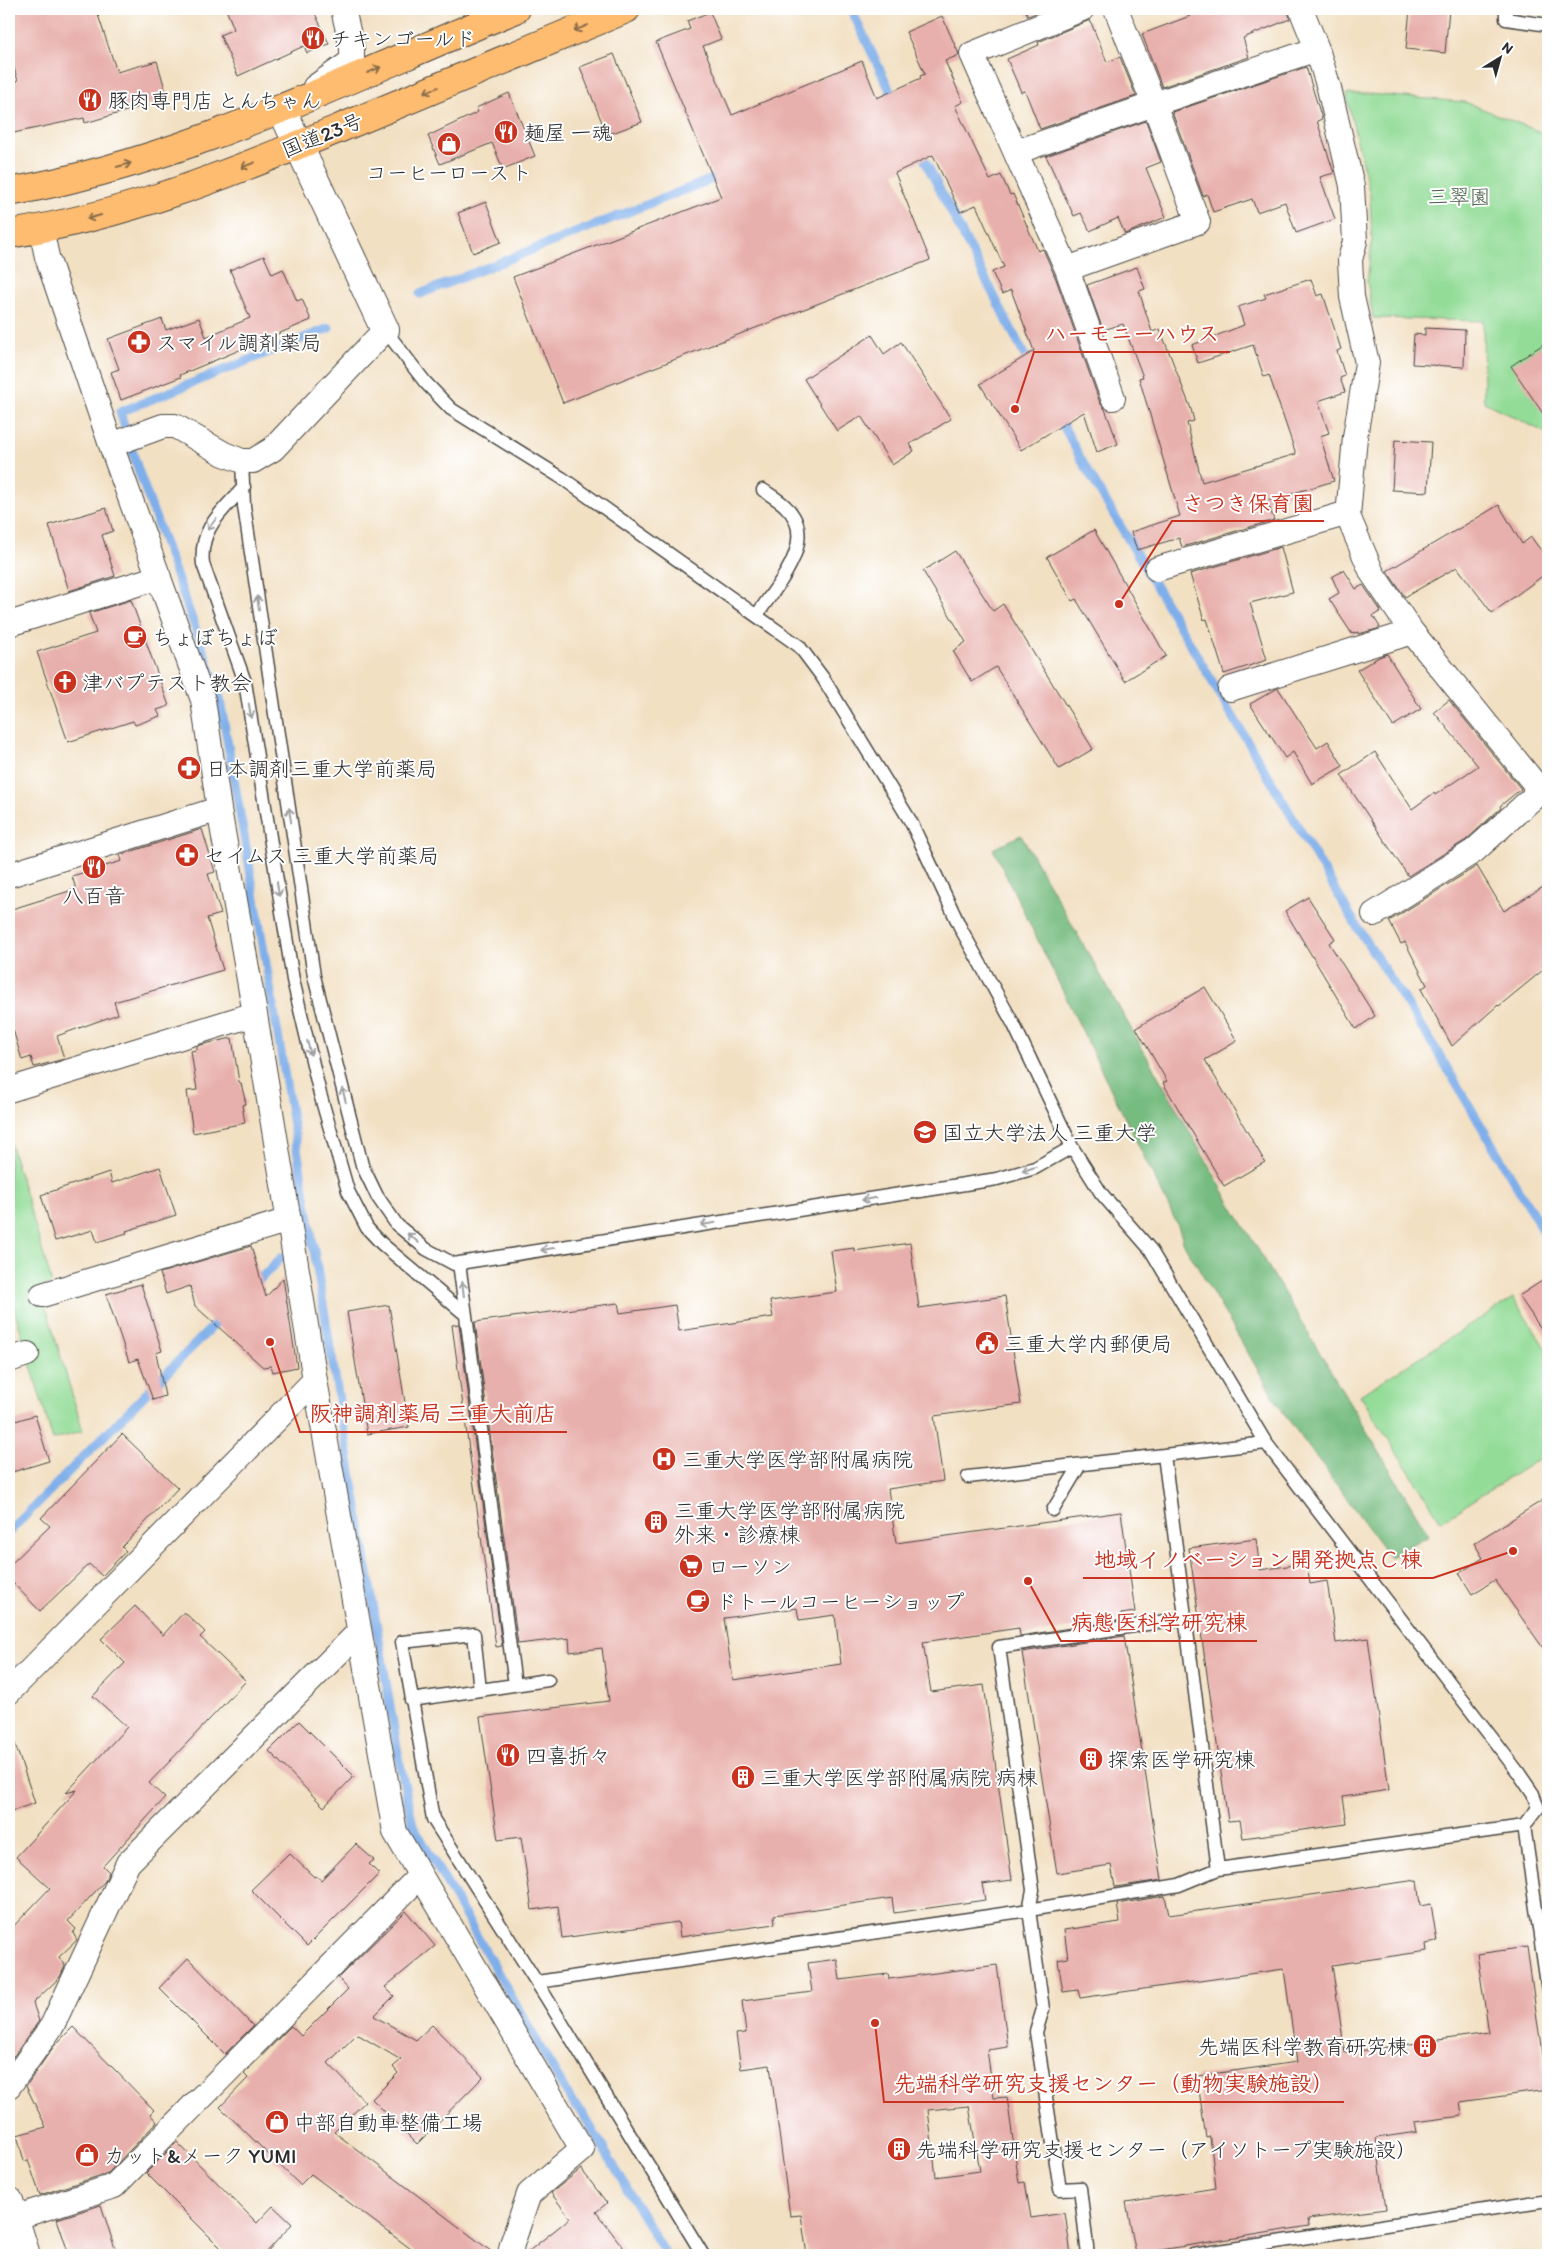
<svg xmlns="http://www.w3.org/2000/svg" width="1557" height="2264" viewBox="0 0 1557 2264" font-family="Itim,'Klee One',sans-serif">
<rect width="100%" height="100%" fill="#fff"/>
<filter id="ink" filterUnits="userSpaceOnUse"><feTurbulence type="fractalNoise" baseFrequency=".02" numOctaves="2"/><feDisplacementMap in="SourceGraphic" scale="10" xChannelSelector="R" yChannelSelector="G"/><feConvolveMatrix kernelMatrix="1 2 1 2 8 2 1 2 1" color-interpolation-filters="sRGB"/></filter>
<filter id="wash" filterUnits="userSpaceOnUse"><feTurbulence type="fractalNoise" baseFrequency=".0096" numOctaves="4" result="noise"/><feDisplacementMap in="SourceGraphic" scale="20" xChannelSelector="R" yChannelSelector="G"/><feGaussianBlur stdDeviation="1.12" result="paint"/><feColorMatrix in="noise" values="0 0 0 0 0 0 0 0 0 0 0 0 0 0 0 0 0 1.4 0 .05"/><feComposite in="paint" operator="in"/></filter>
<g filter="url(#wash)">
<rect width="100%" height="100%" fill="#f2e0c3"/>
<path fill="#93dc97" stroke="#5f8461" d="M1346 94H1368L1465 102 1548 135V434L1484 402 1483 321 1373 318 1367 281 1372 242 1370 195Z
M9 1139 52 1283 40 1287 83 1431 53 1440 9 1292Z
M1513 1298 1548 1352V1453L1441 1521 1360 1395Z"/>
<path fill="#76bc80" stroke="#507456" d="M1021 835 1229 1201 1429 1535 1390 1557 1282 1411 1184 1244 1178 1226 993 849Z"/>
<g fill="none" stroke-linecap="round" stroke-linejoin="round">
<path stroke="#7fafea" stroke-width="9" d="M851 9 895 101
M920 151 1030 366
M420 294 725 174
M329 328 120 412 139 472 219 694 259 921 399 1759 413 1825 572 2102 582 2112 666 2255
M1057 414 1082 461 1359 930 1437 1051 1548 1239
M254 1285 282 1257
M9 1532 223 1316"/>
</g>
<g id="blocks">
<path fill="#e8b0ac" fill-rule="evenodd" d="M9 9H96L117 72 157 61 168 99 85 123 84 118 9 134V83L18 81 9 52Z
M226 9H313L329 44 307 53 304 46 238 76 220 35 234 29Z
M1025 9H1046L1028 16Z
M1187 9H1288L1290 19 1243 38 1249 57 1162 87 1142 34 1190 16Z
M1410 9H1449L1445 53 1406 49Z
M710 12 721 39 703 46 732 115 862 61 877 98 921 78 920 76 925 74 906 32 942 16 958 52 959 55 945 61 963 102 955 106 990 180 1001 175 1010 195 1013 194 1038 251 1043 249 1056 279 1100 403 1105 409 1118 444 1097 452 1084 412 1021 450 980 384 1034 351 1011 290 1002 294 992 272 1004 267 976 205 960 212 933 155 895 173 930 260 563 403 513 277 721 197 656 42 690 29 687 21Z
M1090 20 1107 62 1120 57 1136 96 1040 129 1025 91 1021 92 1007 59 1039 45 1038 42Z
M614 54 642 122 607 135 580 67Z
M1306 67 1322 119 1317 121 1334 173 1320 177 1335 219 1296 233 1285 202 1257 212 1252 199 1213 212 1207 194 1203 196 1172 112Z
M509 93 535 156 503 169 492 143 440 164 428 136 478 112 476 108Z
M1146 121 1161 162 1146 168 1166 217 1125 234 1118 218 1090 231 1081 213 1074 216 1046 156Z
M486 202 501 242 473 253 458 213Z
M264 256 272 274 283 269 297 301 302 299 311 320 180 375 181 377 121 400 111 372 119 369 108 339 162 319 166 330 199 318 206 337 250 318 230 270Z
M1137 267 1145 289 1139 291 1152 332 1160 329 1191 409 1194 421 1187 423 1202 482 1296 454 1269 375 1264 377 1253 345 1198 363 1192 345 1244 325 1238 307 1266 298 1264 294 1311 279 1317 296 1323 294 1341 349 1337 351 1345 376 1340 378 1345 392 1318 401 1329 433 1320 436 1334 481 1267 501 1274 520 1182 547 1179 538 1137 550 1131 532 1180 516 1139 378 1143 377 1123 324 1103 330 1087 285Z
M1425 328 1465 330 1464 367 1412 364 1414 334 1425 335Z
M872 335 884 354 901 342 951 419 910 444 914 451 892 465 861 416 837 431 804 379Z
M1548 341V421L1511 366Z
M1395 440 1431 442 1428 492 1392 490Z
M1499 505 1522 544 1531 537 1548 560V572L1492 613 1457 567 1405 597 1387 571Z
M106 508 113 531 102 535 115 576 69 591 49 525Z
M1094 530 1166 656 1125 681 1076 599 1072 601 1047 557Z
M1281 547 1293 592 1250 603 1267 660 1224 674 1207 619 1204 620 1190 574Z
M955 551 993 611 1003 604 1093 749 1059 769 996 667 972 682 953 651 966 642 923 571Z
M1344 570 1356 589 1363 585 1381 611 1373 616 1380 627 1377 629 1358 634V632L1352 634 1329 599 1339 593 1332 577Z
M131 600 169 706 157 710 160 716 135 725 133 721 68 742 37 652 96 633 89 613Z
M1387 654 1421 709 1393 726 1357 670 1379 657Z
M1278 688 1317 748 1328 741 1343 766 1312 784 1293 752 1285 758 1250 704Z
M1449 700 1521 789 1500 806 1501 808 1466 840 1408 876 1341 775 1375 752 1412 809 1434 793 1435 795 1478 766 1434 712Z
M202 829 215 872 208 874 221 914 207 918 223 970 114 1002 118 1014 57 1036 64 1059 34 1067 31 1057 22 1060 9 1016V910L76 889 72 876 122 861 120 855Z
M1477 866 1504 911 1548 884V966L1499 1006 1498 1005 1452 1046 1421 989 1427 985 1405 942 1401 944 1389 921Z
M1308 897 1335 939 1329 943 1375 1016 1356 1029 1285 911Z
M1205 987 1237 1041 1205 1060 1265 1162 1224 1186 1163 1083 1167 1081 1136 1028Z
M232 1038 239 1082 241 1083 246 1104 242 1105 245 1123 193 1133 187 1091 197 1090 191 1051 197 1050V1046L209 1043Z
M160 1167 176 1215 126 1231 127 1233 97 1242 93 1230 55 1241 41 1195 109 1172 112 1183Z
M910 1243 919 1308 1005 1296 1021 1404 934 1416 943 1481 888 1489 896 1543 1121 1512 1135 1612 1121 1614V1620L1020 1636 1019 1628 923 1642 931 1692 984 1685 1012 1880 982 1884 985 1900 894 1913 892 1898 774 1915 775 1924 680 1937 678 1922 562 1938 558 1906 532 1910 521 1837 498 1840 480 1717 609 1701 602 1648 570 1652 569 1638 518 1644 475 1322 618 1303 620 1313 675 1305 679 1331 773 1317 770 1301 837 1292 831 1251 854 1248V1251ZM797 1608 799 1620 835 1615 841 1664 733 1680 724 1618Z
M251 1246 266 1297 283 1278 297 1367 273 1372 271 1366 263 1367 195 1306 190 1286 166 1294 160 1273Z
M1548 1277V1339L1519 1296Z
M141 1284 162 1351 156 1353 165 1396 153 1400 138 1359 129 1362 106 1294Z
M389 1305 409 1427 367 1434 347 1312Z
M459 1324 502 1646 496 1647 452 1325Z
M35 1415 49 1461 9 1473V1423Z
M122 1434 178 1488 122 1547 126 1551 102 1576 89 1564 40 1611 9 1579V1566L50 1526 41 1518Z
M1548 1497V1655L1495 1580 1472 1594 1459 1573 1483 1558 1474 1543Z
M1256 1539 1260 1570 1307 1563 1310 1584 1327 1581 1336 1643 1368 1638 1389 1790 1343 1797 1347 1824 1243 1838 1240 1820 1228 1821 1189 1548Z
M135 1606 163 1635 184 1612 205 1632 200 1637 246 1681 149 1783 165 1798 103 1866 109 1872 105 1881 68 1921 76 1929 73 1933 77 1940 59 1957 65 1966 60 1977 33 2003 39 2021 13 2057 9 2049V1931L50 1888 16 1857 77 1790 66 1793 127 1727 93 1696 125 1663 101 1639Z
M1124 1636 1162 1880 1115 1887 1111 1865 1057 1873 1022 1652Z
M299 1721 354 1776 324 1807 269 1751Z
M13 1738 35 1803 9 1812V1739Z
M356 1844 374 1860 369 1864 379 1874 307 1946 251 1890 289 1853 314 1877 316 1876 321 1880Z
M1417 1880 1420 1906 1431 1904 1437 1942 1426 1944 1427 1951 1332 1965 1345 2053 1489 2033 1477 1954 1527 1947 1547 2090 1460 2102 1462 2116 1415 2122 1417 2132 1376 2138 1386 2209 1308 2219 1309 2226 1136 2254 1126 2202 1216 2188 1210 2137 1206 2138 1197 2076 1297 2062 1284 1969 1080 1998 1078 1990 1063 1992 1058 1960 1068 1958 1064 1930 1120 1922 1117 1904 1165 1896 1169 1915Z
M406 1911 435 1946 385 1987 394 1996 374 2016 416 2040 432 2025 483 2077 417 2144 372 2099 398 2073 393 2067 401 2060 357 2034 328 2063 365 2102 334 2132 496 2255H419L311 2174 300 2185 220 2107 248 2078 244 2074 291 2026 301 2036 348 1989 338 1978Z
M188 1958 253 2026 225 2054 159 1988Z
M837 1959 840 1980 888 1974 889 1979 997 1965 1008 2047 987 2050 994 2098 1007 2097 1019 2183 1025 2182 1031 2218 1065 2213 1071 2255H807L801 2215 790 2216 770 2065 741 2069 736 2034 746 2033 742 2001 812 1992 808 1963ZM969 2106 980 2171 936 2177 928 2110Z
M73 2027 154 2110 150 2114 157 2122 108 2173 40 2195 28 2160 24 2161 17 2135 46 2127 26 2086 54 2046Z
M177 2142 257 2223 273 2206 292 2224 264 2255H228L146 2173Z
M581 2169 607 2203 596 2212 629 2255H524L570 2218 551 2193Z
M101 2205 117 2255H69L57 2219Z"/>
</g>
</g>
<g filter="url(#ink)">
<use href="#blocks" fill-opacity="0" stroke="#494642" stroke-width="1"/>
<g fill="none" stroke-linecap="round" stroke-linejoin="round">
<g stroke="#494642" stroke-width="15">
<path id="service" d="M1506 9V19L1548 25
M385 330 425 382 451 409 562 478 799 646 823 678 911 822 961 929 1014 1025 1072 1147 1101 1193 1150 1249 1266 1443 1518 1772 1533 1794 1538 1808 1524 1826 1218 1869 1179 1885 1029 1910 537 1982
M242 461 244 506 314 976 362 1165 377 1196 397 1225 426 1249 454 1264 459 1263 997 1179 1035 1168 1072 1147
M244 487C222 512 199 528 203 564L245 682 293 980 320 1094 348 1191 367 1228 382 1244 466 1315
M757 615C776 586 821 539 785 506 779 500 770 495 763 490
M459 1263 515 1685
M968 1477 1164 1455
M1053 1510 1080 1465
M480 1690 548 1680
M411 1700 480 1690 474 1634 402 1642 433 1819 546 1997 703 2255
M1524 1826 1548 1991
M1218 1869 1164 1455 1266 1443
M1088 2255 1080 2188 1060 2189 1036 2032 1043 2009 1029 1910 1033 1890 999 1647 1185 1618
M1193 2255 1548 2200"/>
</g>
<g stroke="#494642" stroke-width="26">
<path id="minor" d="M1082 9 972 54 1067 269 1113 398
M1116 9 1154 104 1317 49
M1301 9 1317 49 1329 88 1352 186 1355 241 1350 260 1352 297 1367 363 1355 437 1348 516 1372 573 1412 632 1535 784V796L1474 851 1374 914
M315 87 352 61V48L343 9
M1016 152 1154 104 1198 222 1067 269
M41 229 47 257 111 445 203 700 219 809 255 1014 315 1380 395 1832 582 2149 529 2194 512 2244 510 2255
M111 445 163 426H175L224 454 242 461H253L273 449 385 330
M1157 569 1348 513
M9 624 159 577
M1230 689 1412 632
M9 875 219 809
M9 1090 255 1014
M42 1295 289 1220
M9 1360 27 1354
M9 1692 315 1380
M9 2086 52 2026 128 1863 359 1632
M14 2218 114 2186 420 1876"/>
</g>
<g stroke="#494642" stroke-width="30">
<path id="tertiary" d="M282 110 385 330
M9 2201 26 2255"/>
</g>
<g stroke="#494642" stroke-width="30">
<path id="trunk" d="M9 192C188 161 349 77 516 9
M9 234C129 216 238 170 350 124 442 85 534 47 626 9"/>
</g>
<use href="#service" stroke="#fff" stroke-width="12"/>
<use href="#minor" stroke="#fff" stroke-width="24"/>
<use href="#tertiary" stroke="#fff" stroke-width="28"/>
<use href="#trunk" stroke="#fdbc70" stroke-width="28"/>
</g>
<defs><path id="oneway-shaft" d="M-6 0H5M1.5-3L5.5 0L1.5 3" fill="none" stroke-width="1.6" stroke-linecap="round" stroke-linejoin="round" transform="scale(1.25)"/></defs>
<g stroke="#8a6c4a">
<use href="#oneway-shaft" transform="translate(581 28) rotate(157)"/>
<use href="#oneway-shaft" transform="translate(374 70) rotate(-24)"/>
<use href="#oneway-shaft" transform="translate(431 90) rotate(157)"/>
<use href="#oneway-shaft" transform="translate(124 165) rotate(-16)"/>
<use href="#oneway-shaft" transform="translate(248 165) rotate(159)"/>
<use href="#oneway-shaft" transform="translate(94 217) rotate(164)"/>
</g>
<g stroke="#a0a0a0">
<use href="#oneway-shaft" transform="translate(212 524) rotate(127)"/>
<use href="#oneway-shaft" transform="translate(258 603) rotate(-98)"/>
<use href="#oneway-shaft" transform="translate(250 711) rotate(81)"/>
<use href="#oneway-shaft" transform="translate(290 815) rotate(-99)"/>
<use href="#oneway-shaft" transform="translate(278 889) rotate(81)"/>
<use href="#oneway-shaft" transform="translate(309 1048) rotate(76)"/>
<use href="#oneway-shaft" transform="translate(344 1095) rotate(-104)"/>
<use href="#oneway-shaft" transform="translate(1029 1169) rotate(162)"/>
<use href="#oneway-shaft" transform="translate(869 1199) rotate(171)"/>
<use href="#oneway-shaft" transform="translate(708 1224) rotate(171)"/>
<use href="#oneway-shaft" transform="translate(413 1238) rotate(-140)"/>
<use href="#oneway-shaft" transform="translate(548 1249) rotate(171)"/>
<use href="#oneway-shaft" transform="translate(463 1289) rotate(-97)"/>
</g>
</g>
<defs>
<g id="restaurant-disc" transform="scale(1.25)"><circle r="9.5" fill="#c8321e" stroke="#fff"/><path d="M-5-6h1v4h1v-4h1v4h1v-4h1v5L-1.5 .5V6h-2V.5L-5-1ZM5-6V6H3V1.5H1.5Q1.5-4 5-6Z" fill="#fff"/></g>
<g id="shop-disc" transform="scale(1.25)"><circle r="9.5" fill="#c8321e" stroke="#fff"/><path d="M-5-2.5h2.3a2.7 3.5 0 0 1 5.4 0H5L5.5 6h-11ZM-1.5-2.5h3a1.5 2.3 0 0 0-3 0Z" fill="#fff"/></g>
<g id="pharmacy-disc" transform="scale(1.25)"><circle r="9.5" fill="#c8321e" stroke="#fff"/><path d="M-2-6h4v4h4v4h-4v4h-4v-4h-4v-4h4Z" fill="#fff"/></g>
<g id="cafe-disc" transform="scale(1.25)"><circle r="9.5" fill="#c8321e" stroke="#fff"/><path d="M-5.5-4.5H6V0H3Q3 3.5 0 3.5H-2.5Q-5.5 3.5-5.5 0ZM3-3.2v2h1.7v-2ZM-6 4.5H4V6H-6Z" fill="#fff"/></g>
<g id="church-disc" transform="scale(1.25)"><circle r="9.5" fill="#c8321e" stroke="#fff"/><path d="M-1.2-6h2.4v3.5h3.3v2.4h-3.3V6h-2.4V-.1h-3.3v-2.4h3.3Z" fill="#fff"/></g>
<g id="university-disc" transform="scale(1.25)"><circle r="9.5" fill="#c8321e" stroke="#fff"/><path d="M0-5L7-2L0 1L-7-2ZM-4 1L0 2.5L4 1V4Q0 6-4 4Z" fill="#fff"/></g>
<g id="civic-disc" transform="scale(1.25)"><circle r="9.5" fill="#c8321e" stroke="#fff"/><path d="M-.6-6.5H3V-4.5H.6V-3L4-1V1h2V6H-6V1h2V-1L-.6-3ZM-1.2 2.5V6h2.4V2.5Z" fill="#fff"/></g>
<g id="hospital-disc" transform="scale(1.25)"><circle r="9.5" fill="#c8321e" stroke="#fff"/><path d="M-5-5h3v3.5h4V-5h3V5h-3V1.5h-4V5h-3Z" fill="#fff"/></g>
<g id="building-disc" transform="scale(1.25)"><circle r="9.5" fill="#c8321e" stroke="#fff"/><path d="M-4-6H4V6H1V3H-1V6H-4ZM-2.5-4.3h1.7v1.8h-1.7ZM.8-4.3h1.7v1.8H.8ZM-2.5-1h1.7V.8h-1.7ZM.8-1h1.7V.8H.8Z" fill="#fff"/></g>
<g id="supermarket-disc" transform="scale(1.25)"><circle r="9.5" fill="#c8321e" stroke="#fff"/><path d="M-6-5.5h2.5l.6 2H6L4.5 2H-2.5L-4.4-4H-6ZM-1.5 3.2a1.3 1.3 0 1 0 .1 0ZM3 3.2a1.3 1.3 0 1 0 .1 0Z" fill="#fff"/></g>
</defs>
<g fill-rule="evenodd">
<use href="#restaurant-disc" x="313" y="38"/>
<use href="#restaurant-disc" x="90" y="100"/>
<use href="#restaurant-disc" x="506" y="132"/>
<use href="#shop-disc" x="449" y="144"/>
<use href="#pharmacy-disc" x="139" y="342"/>
<use href="#cafe-disc" x="135" y="637"/>
<use href="#church-disc" x="65" y="682"/>
<use href="#pharmacy-disc" x="189" y="768"/>
<use href="#pharmacy-disc" x="187" y="855"/>
<use href="#restaurant-disc" x="94" y="867"/>
<use href="#university-disc" x="925" y="1132"/>
<use href="#civic-disc" x="987" y="1343"/>
<use href="#hospital-disc" x="664" y="1459"/>
<use href="#building-disc" x="656" y="1522"/>
<use href="#supermarket-disc" x="691" y="1566"/>
<use href="#cafe-disc" x="698" y="1601"/>
<use href="#restaurant-disc" x="508" y="1755"/>
<use href="#building-disc" x="1091" y="1759"/>
<use href="#building-disc" x="743" y="1777"/>
<use href="#building-disc" x="1425" y="2046"/>
<use href="#shop-disc" x="277" y="2122"/>
<use href="#building-disc" x="899" y="2149"/>
<use href="#shop-disc" x="87" y="2155"/>
</g>
<g text-anchor="middle" dominant-baseline="central" stroke-width="4" stroke-linejoin="round" paint-order="stroke">
<g font-size="21" fill="#2b2b2b" stroke="#fff" text-anchor="start">
<text x="330" y="38">チキンゴールド</text>
<text x="108" y="100">豚肉専門店 とんちゃん</text>
<text x="524" y="132">麺屋 一魂</text>
<text x="449" y="172" text-anchor="middle">コーヒーロースト</text>
<text x="156" y="342">スマイル調剤薬局</text>
<text x="152" y="637">ちょぼちょぼ</text>
<text x="82" y="682">津バプテスト教会</text>
<text x="206" y="768">日本調剤三重大学前薬局</text>
<text x="204" y="855">セイムス 三重大学前薬局</text>
<text x="94" y="895" text-anchor="middle">八百音</text>
<text x="942" y="1132">国立大学法人 三重大学</text>
<text x="1004" y="1343">三重大学内郵便局</text>
<text x="682" y="1459">三重大学医学部附属病院</text>
<text x="674" y="1510">三重大学医学部附属病院<tspan x="674" dy="24">外来・診療棟</tspan></text>
<text x="708" y="1566">ローソン</text>
<text x="716" y="1601">ドトールコーヒーショップ</text>
<text x="526" y="1755">四喜折々</text>
<text x="1108" y="1759">探索医学研究棟</text>
<text x="760" y="1777">三重大学医学部附属病院 病棟</text>
<text x="1408" y="2046" text-anchor="end">先端医科学教育研究棟</text>
<text x="294" y="2122">中部自動車整備工場</text>
<text x="916" y="2149">先端科学研究支援センター（アイソトープ実験施設）</text>
<text x="104" y="2155">カット&amp;メーク YUMI</text>
</g>
<g font-size="21" fill="#2b2b2b" stroke="#fff">
<text transform="translate(322 135) rotate(-22)">国道23号</text>
</g>
<g font-size="21" fill="#4a604b" stroke="#fff">
<text x="1459" y="196">三翠園</text>
</g>
</g>
<path fill="none" stroke="#c8321e" stroke-width="2" d="M1015 409L1034 352H1230M1119 604L1172 521H1324M270 1342L300 1432H567M1513 1551L1433 1578H1083M1028 1581L1061 1641H1257M875 2023L884 2102H1344"/>
<g fill="#c8321e" stroke="#fff" stroke-width="2">
<circle cx="1015" cy="409" r="5"/>
<circle cx="1119" cy="604" r="5"/>
<circle cx="270" cy="1342" r="5"/>
<circle cx="1513" cy="1551" r="5"/>
<circle cx="1028" cy="1581" r="5"/>
<circle cx="875" cy="2023" r="5"/>
</g>
<g font-size="22" text-anchor="middle" font-weight="bold" fill="#c8321e" stroke="#fff" stroke-width="4" stroke-linejoin="round" paint-order="stroke">
<text x="1132" y="341">ハーモニーハウス</text>
<text x="1248" y="511">さつき保育園</text>
<text x="433" y="1421">阪神調剤薬局 三重大前店</text>
<text x="1258" y="1567">地域イノベーション開発拠点Ｃ棟</text>
<text x="1159" y="1630">病態医科学研究棟</text>
<text x="1114" y="2091">先端科学研究支援センター（動物実験施設）</text>
</g>
<rect width="1557" height="2264" fill="none" stroke="#fff" stroke-width="30"/>
<g transform="translate(1500 58) rotate(37)" stroke="#ffffff" stroke-width="4" paint-order="stroke">
<path d="M0-4L9 19L0 12L-9 19Z" fill="#2b2b2b"/>
<text y="-8" font-size="14" font-weight="bold" text-anchor="middle" fill="#2b2b2b">N</text>
</g>
</svg>
